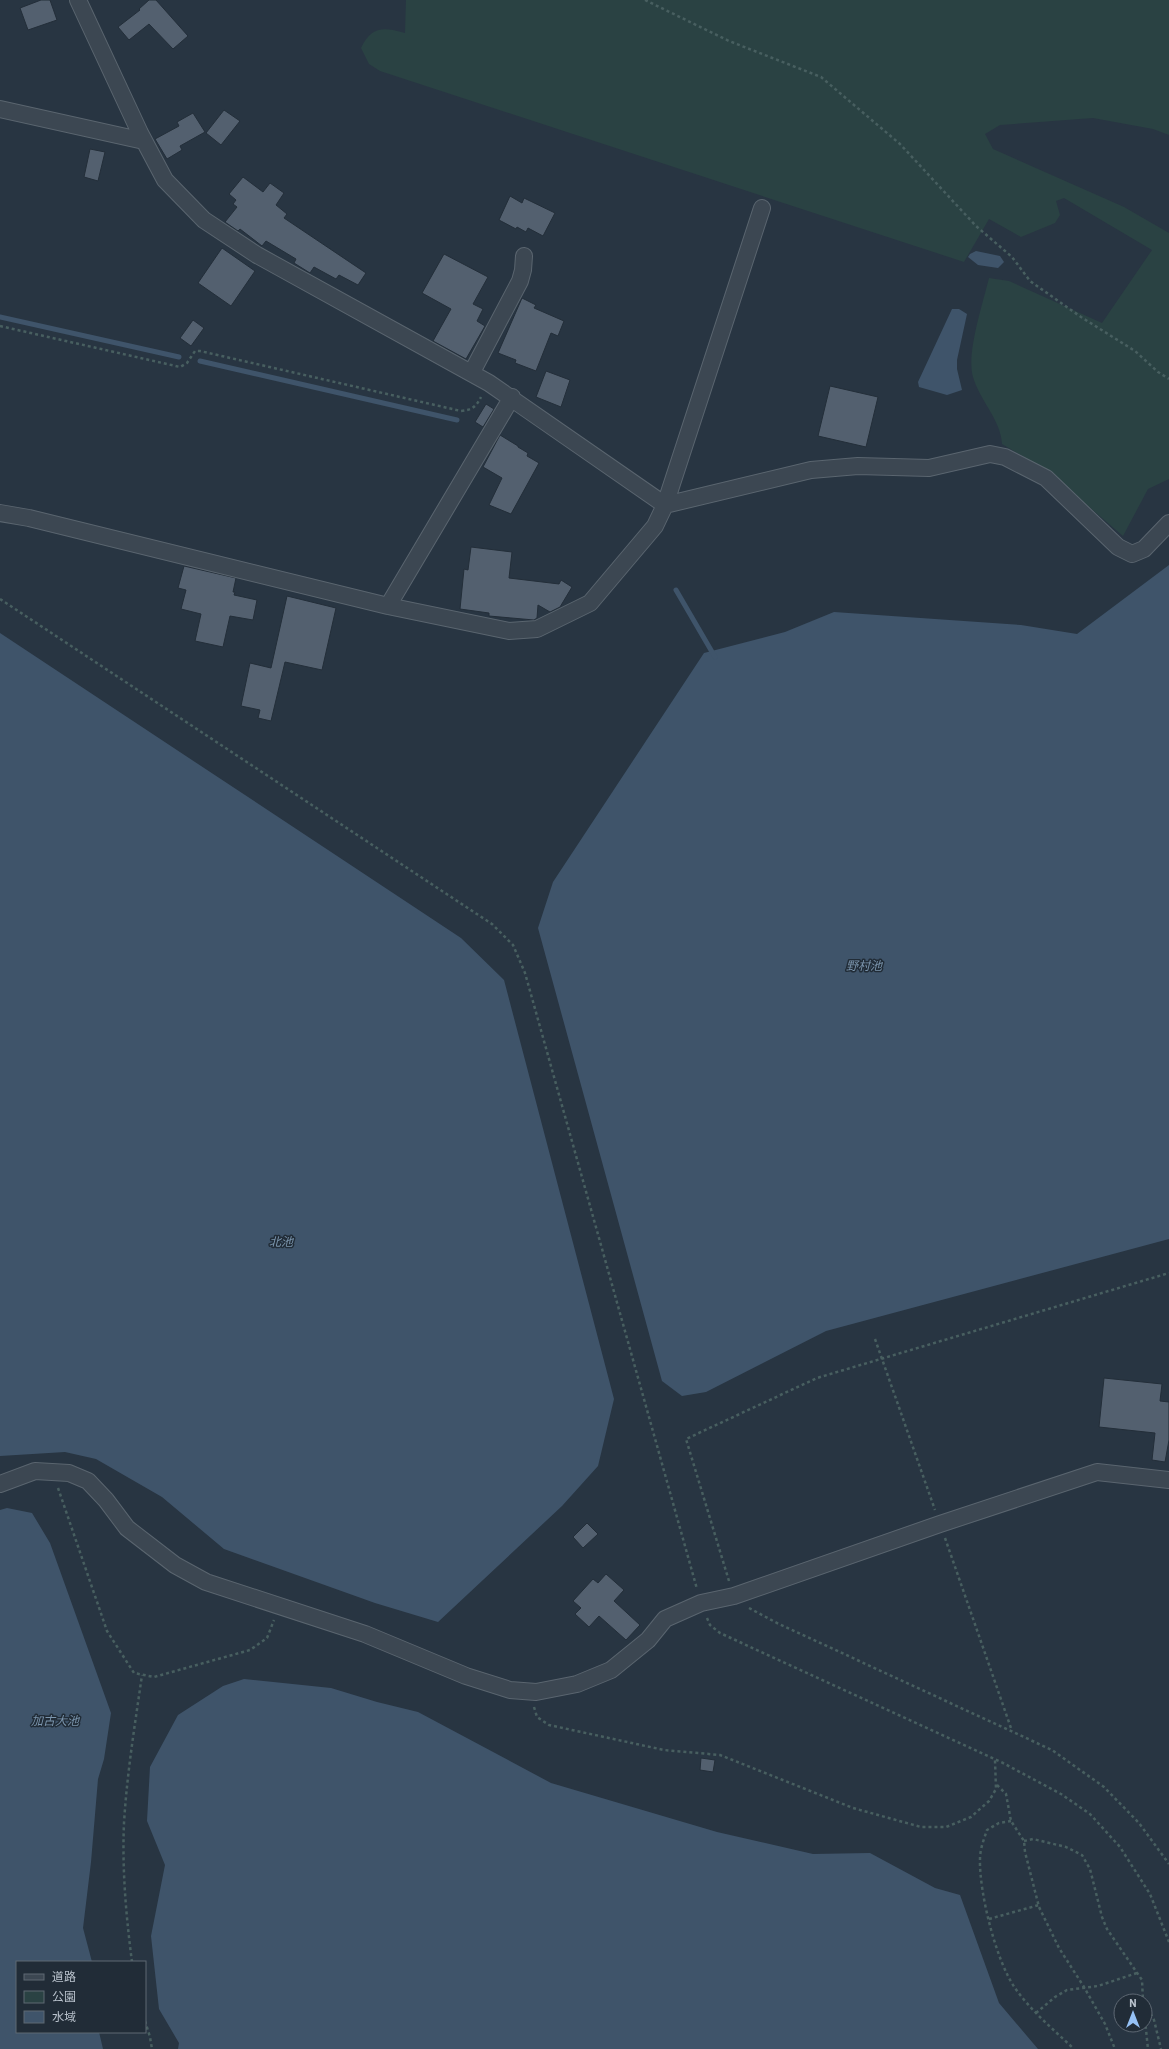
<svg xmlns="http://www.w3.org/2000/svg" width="1169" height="2049" viewBox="0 0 1169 2049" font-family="Barlow,'Noto Sans JP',sans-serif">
<rect width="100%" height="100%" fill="#283542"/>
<path fill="#2a4243" d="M406 0H1169V135L1153 129 1093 118 1000 125 985 134 993 149 1124 207 1169 233V479L1148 489 1123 536 1046 470 1002 444C1001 420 980 401 973 377 966 354 983 303 989 278L1009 281 1102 323 1152 250 1064 198 1056 201 1060 215 1055 223 1021 237 989 219 964 262 380 71 369 64 361 48C372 26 383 27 405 33Z"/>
<path fill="#3f546a" d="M976 251 1000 256 1004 262 998 268 978 265 968 257 970 254Z
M952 309H959L967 314 957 360V369L962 390 947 395 919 387 918 382Z
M1169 565V1239L826 1331 706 1392 682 1396 662 1381 538 928 553 882 704 653 785 632 834 612 1021 625 1077 634Z
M0 633 461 938 504 980 614 1399 598 1466 562 1506 438 1622 375 1603 224 1549 162 1497 96 1459 65 1452 0 1456Z
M7 1508 32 1513 50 1543 111 1713 104 1759 98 1779 91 1862 83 1928 92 1962H17V2032H99L103 2049H0V1510Z
M244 1679 331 1688 377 1702 418 1712 551 1783 717 1832 813 1854 870 1853 935 1888 960 1895 999 2003 1038 2049H178L179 2043 159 2009 151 1936 165 1865 147 1821 150 1767 178 1715 223 1686Z"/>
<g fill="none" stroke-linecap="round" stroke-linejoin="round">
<path stroke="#3f546a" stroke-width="5" d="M0 317 179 357
M200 361 457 420
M676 590 715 657"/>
</g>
<path fill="#53606f" stroke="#232e39" d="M41 0H50L57 20 28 30 20 8Z
M149 0H156L188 36 173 49 149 24 129 40 118 27 140 10 139 9Z
M224 110 240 121 221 145 206 133Z
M193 113 205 132 180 146 182 150 167 159 155 139 179 126 177 122Z
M90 149 105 152 98 181 84 177Z
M243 177 263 192 270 183 284 193 276 205 287 214 284 218 366 273 358 285 339 275 336 279 314 267 310 273 294 263 296 259 266 241 262 246 240 229 238 231 225 222 237 207 233 204 236 200 229 194Z
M510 196 522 203 524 198 555 213 543 236 528 228 526 232 517 227 516 229 499 220Z
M222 248 255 271 231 306 198 283Z
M444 254 488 277 473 304 483 309 477 321 485 326 466 359 433 341 451 309 422 293Z
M522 298 536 305 534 308 564 321 558 336 551 333 536 371 515 363 516 360 498 353Z
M193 320 204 328 191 346 180 338Z
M546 371 570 380 561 407 536 397Z
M830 386 878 397 866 447 818 436Z
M486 404 494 409 483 427 475 422Z
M500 435 518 446V447L528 453 527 456 539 463 511 514 489 505 502 478 483 467Z
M471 547 512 552 509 578 559 584 561 580 572 587 560 607 550 612 538 605 537 618 534 620 489 616V613L460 609 464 569 468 570Z
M184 566 236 578 233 592H235L234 595 257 600 253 620 230 616 223 647 195 641 201 614 181 609 186 590 178 588Z
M287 596 336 608 322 670 285 662 271 721 258 718 260 710 241 706 250 663 271 668Z
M1104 1378 1162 1384 1160 1401 1169 1402V1440L1165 1462 1152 1460 1155 1433 1099 1427Z
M587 1523 598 1534 583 1548 573 1537Z
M606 1574 624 1590 614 1601 640 1625 626 1640 599 1616 589 1627 575 1614 581 1608 573 1601 593 1579 598 1583Z
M701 1758 715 1760 713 1772 700 1770Z"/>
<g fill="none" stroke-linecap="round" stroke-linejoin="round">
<g stroke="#5a656f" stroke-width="18">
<path id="minor" d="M78 0 140 133 165 180 204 220 257 255 489 383 665 505
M0 109 144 141
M472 372 520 281 523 270 524 256
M665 505 811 470 858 466 929 468 990 454 1005 457 1046 478 1118 547 1132 554 1144 549 1169 523
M0 513 29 518 388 606 509 631 537 629 590 603 655 526 665 505 762 208
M388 606 512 397
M0 1484 35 1471 69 1473 88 1481 106 1500 127 1528 175 1565 206 1582 365 1634 466 1676 510 1690 536 1692 577 1684 611 1670 648 1640 665 1619 701 1603 734 1596 940 1524 1097 1472 1169 1480"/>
</g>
<path stroke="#485f60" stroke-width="2.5" stroke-dasharray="3 3" stroke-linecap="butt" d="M645 0 729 41 821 77 900 144 976 226 1012 257 1030 281 1081 317 1135 351 1158 372 1169 379
M0 326 180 367 187 363 195 351H200L461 411C472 410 476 407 481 397
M0 599 492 924 513 945 525 973 697 1589
M875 1339 935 1510
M58 1488 107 1631 134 1673 154 1677 250 1650 267 1638 274 1620
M945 1538 1012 1731
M729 1581 686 1439 817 1378 1169 1273
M749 1608 777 1623 1052 1750 1104 1787 1139 1823 1169 1864
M707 1618 710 1625 720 1633 1003 1763 1061 1794 1090 1814 1120 1847 1150 1894 1169 1942
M534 1707 537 1717 549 1725 664 1750 720 1755 853 1808 921 1827H946L971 1817 989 1801 996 1789 995 1760
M997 1785 1006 1794 1011 1821 1024 1841 1025 1852 1039 1907 1059 1948 1084 1987 1105 2024 1115 2049
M1011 1821 999 1823 987 1830C984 1839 980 1849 980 1859 979 1892 996 1961 1015 1988 1031 2011 1053 2029 1074 2049
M1024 1841 1033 1839 1066 1847 1082 1855 1090 1869 1102 1917 1107 1929 1142 1980 1143 2001
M989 1919 1039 1905
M132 1962C126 1916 122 1869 124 1823 127 1773 135 1724 142 1675
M1145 2003 1154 2020 1161 2049
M1036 2013 1055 1997 1067 1990 1098 1986 1137 1973
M1145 2020 1148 2049
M145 2021 150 2037 152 2049"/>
<use href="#minor" stroke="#3c4752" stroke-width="16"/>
</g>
<g text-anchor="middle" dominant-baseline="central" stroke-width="3" stroke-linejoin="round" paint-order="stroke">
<g font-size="12" font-style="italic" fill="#7b95ad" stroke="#212c37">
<text x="864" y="965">野村池</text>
<text x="281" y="1241">北池</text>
<text x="55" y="1720">加古大池</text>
</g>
</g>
<rect x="16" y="1961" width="130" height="72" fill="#212c37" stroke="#5e6873"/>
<rect x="24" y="1974" width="20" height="6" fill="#3c4752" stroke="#5e6873"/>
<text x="52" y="1981" font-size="12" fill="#b9c2cc">道路</text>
<rect x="24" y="1991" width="20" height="12" fill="#2a4243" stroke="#5e6873"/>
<text x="52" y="2001" font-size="12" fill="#b9c2cc">公園</text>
<rect x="24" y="2011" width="20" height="12" fill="#3f546a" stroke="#5e6873"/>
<text x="52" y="2021" font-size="12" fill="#b9c2cc">水域</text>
<g transform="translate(1133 2013)"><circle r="19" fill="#212c37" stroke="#5e6873"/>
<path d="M0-3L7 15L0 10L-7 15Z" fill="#95c1f5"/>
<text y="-6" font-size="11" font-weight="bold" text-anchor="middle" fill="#b9c2cc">N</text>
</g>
</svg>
